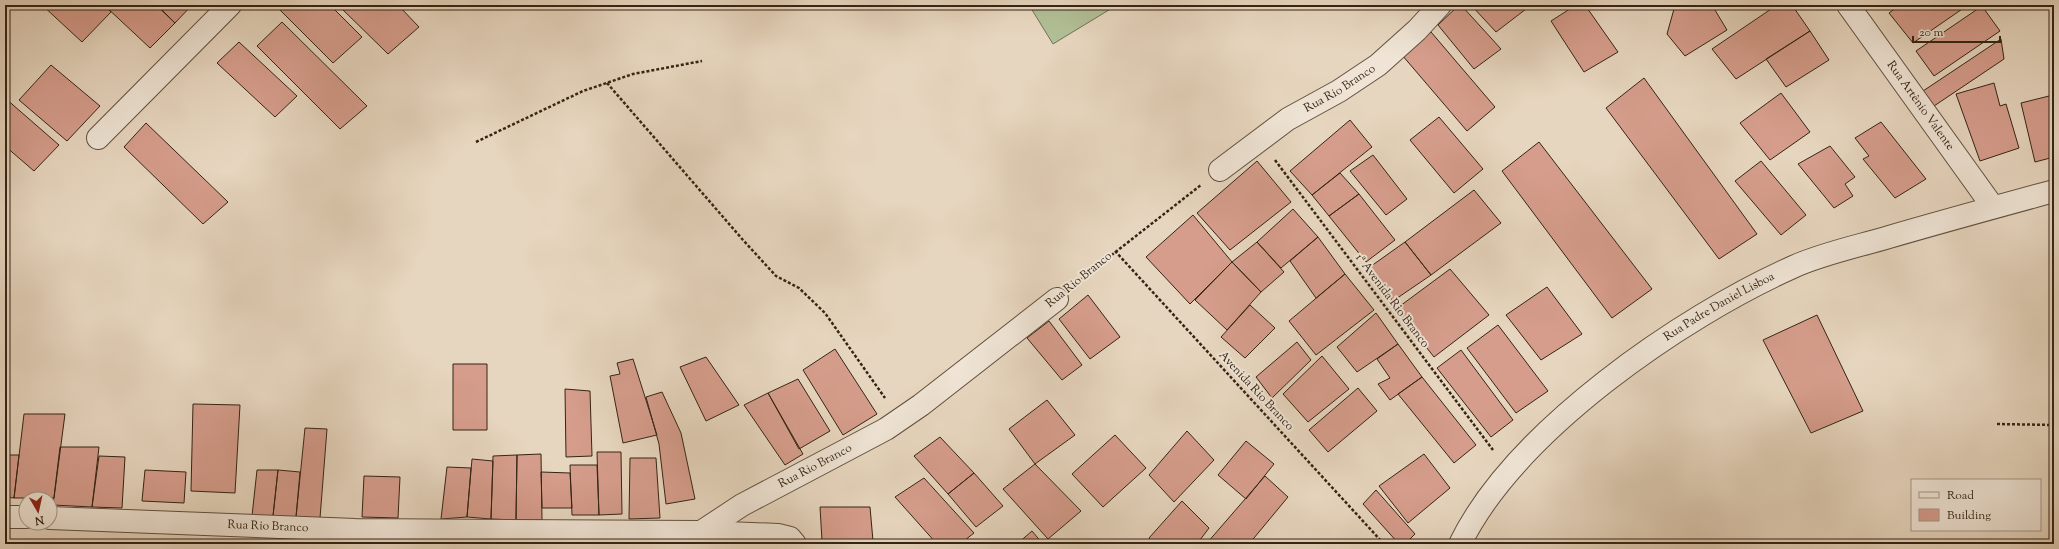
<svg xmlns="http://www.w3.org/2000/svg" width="2059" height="549" viewBox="0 0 2059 549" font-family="'Sorts Mill Goudy',serif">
<rect width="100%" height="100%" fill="#e7d6bf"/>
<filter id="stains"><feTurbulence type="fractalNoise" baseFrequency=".005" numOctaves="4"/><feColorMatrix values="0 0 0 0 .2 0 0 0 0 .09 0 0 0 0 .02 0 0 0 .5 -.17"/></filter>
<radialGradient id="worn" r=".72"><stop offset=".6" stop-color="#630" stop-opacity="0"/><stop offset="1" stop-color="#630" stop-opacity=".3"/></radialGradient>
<path fill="#b1bf96" stroke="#727255" d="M1029 5H1117L1053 44Z"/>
<path fill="#d69d8c" stroke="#342414" d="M42 5H104L111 12 82 42Z
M104 5H156L175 23 150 48Z
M157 5H192L175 23Z
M286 5H330L362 37 333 63 280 10Z
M338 5H398L419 27 388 54Z
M1459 5H1461L1501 49 1474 69 1438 25Z
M1471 5H1528L1530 6 1496 32Z
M1576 5H1585L1618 52 1584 72 1551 21Z
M1680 5H1712L1727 30 1685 56 1667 34 1674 9Z
M1777 5H1792L1810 31 1736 79 1712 49Z
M1900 5H1968L1913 43 1889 13Z
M1982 6 2000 31 1934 76 1916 51Z
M282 22 367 106 340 129 257 46Z
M1810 31 1829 60 1786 87 1766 59Z
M1431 32 1495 107 1467 131 1402 55Z
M2001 39 2004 59 1934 106 1923 91Z
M239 42 297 96 275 117 217 63Z
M51 65 100 106 67 141 19 100Z
M1644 78 1757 234 1719 259 1606 108Z
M1994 83 2000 106 2006 104 2019 148 1980 161 1956 94Z
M1781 93 1810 132 1770 160 1740 123Z
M2053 95 2054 157 2035 162 2021 103Z
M5 98 59 145 34 171 5 146Z
M1439 117 1483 169 1454 193 1410 140Z
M1350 120 1372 147 1312 195 1290 171Z
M1881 122 1926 179 1895 198 1863 159 1869 156 1855 138Z
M146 123 228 202 203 224 124 147Z
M1539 142 1652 289 1612 318 1502 171Z
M1830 146 1855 177 1845 184 1853 196 1834 208 1798 164Z
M1373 155 1407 199 1386 215 1350 171Z
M1257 161 1291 202 1230 250 1197 213Z
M1761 161 1806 215 1781 235 1735 181Z
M1340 173 1359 194 1329 216 1312 195Z
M1474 190 1501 223 1431 275 1405 242Z
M1359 194 1395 240 1366 262 1329 216Z
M1293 209 1318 237 1281 268 1257 242Z
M1193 215 1232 262 1190 304 1146 257Z
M1318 237 1345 274 1316 298 1290 261Z
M1257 242 1284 272 1261 292 1232 262Z
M1405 242 1431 275 1393 301 1367 269Z
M1232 262 1261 292 1227 330 1195 300Z
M1450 269 1489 315 1434 357 1396 309Z
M1345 274 1374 310 1316 355 1289 321Z
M1547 287 1582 334 1541 360 1506 315Z
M1088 295 1120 337 1090 359 1059 319Z
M1250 305 1275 328 1245 358 1221 337Z
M1376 313 1398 344 1357 372 1337 347Z
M1817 315 1863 411 1811 433 1763 340Z
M1049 321 1082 365 1062 380 1027 338Z
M1498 325 1548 391 1516 413 1467 348Z
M1297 342 1311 360 1272 398 1256 377Z
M1398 344 1422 377 1390 400 1378 384 1390 378 1377 359Z
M835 349 877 414 843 435 803 370Z
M1461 350 1513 420 1491 437 1437 368Z
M1322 356 1349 389 1308 422 1283 394Z
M706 357 739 405 706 421 680 367Z
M633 359 657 435 623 443 610 376 620 374 617 363Z
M453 364H487V430H453Z
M1422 377 1476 445 1454 463 1398 394Z
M798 379 830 431 799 449 768 393Z
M1358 388 1377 411 1328 452 1309 430Z
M565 389 590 391 592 456 566 457Z
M662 392 681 433 695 499 666 504 659 444 646 397Z
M768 393 803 454 785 465 744 405Z
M1047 400 1075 435 1035 464 1009 429Z
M193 404 240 405 235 493 191 491Z
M24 414H65L54 498H14Z
M305 428 327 429 320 518 296 517Z
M1187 431 1214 460 1174 502 1149 475Z
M1115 435 1146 468 1103 507 1072 474Z
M940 437 974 473 948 494 914 456Z
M1246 441 1274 464 1246 499 1218 475Z
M60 447H99L92 507 53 505Z
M597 452H621L622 514 599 515Z
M541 454 542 520H516L517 455Z
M1424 454 1450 488 1408 523 1379 486Z
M5 455H19L14 498 5 497Z
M517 455 516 520 491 519 493 456Z
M99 456 125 457 122 508 92 507Z
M630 458H656L660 518 629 519Z
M472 459 493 461 491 519 467 517Z
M1035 464 1081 511 1048 539 1003 489Z
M570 465H597L599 515H572Z
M447 467 471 468 467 517 441 519Z
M145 470 186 472 184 503 142 501Z
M257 470H278L273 516H252Z
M278 470 300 472 296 517 273 516Z
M541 472 570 473 572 508H542Z
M974 473 1003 506 976 527 948 494Z
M364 476 400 477 398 518 362 517Z
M1265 476 1288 497 1249 544 1207 543Z
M924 478 974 533 960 544H937L895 497Z
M1376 490 1415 534 1405 544H1399L1363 504Z
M1182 501 1209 528 1197 544H1155L1149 538Z
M820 507H870L873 541H822Z
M1032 531 1043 544H1017Z"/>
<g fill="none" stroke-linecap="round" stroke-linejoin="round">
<g stroke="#61503f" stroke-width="24">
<g id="street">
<path id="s1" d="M1848 5 1993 207"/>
<path d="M98 138 230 5"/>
<path id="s2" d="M1220 170 1288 119 1339 91 1378 65 1417 30 1440 5"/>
<path d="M5 517H26"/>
<path id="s3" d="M50 518 355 530 701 532 778 535 790 538 795 544"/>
<path id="s4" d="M701 532 742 505 886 429 921 405 1057 299"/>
<path id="s5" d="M1460 544C1515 431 1681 317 1793 267 1821 254 1859 246 1889 237 1944 221 1999 206 2054 191"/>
</g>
</g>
<path stroke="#342414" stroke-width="2.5" stroke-dasharray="3 2" stroke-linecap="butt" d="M607 83 743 240 776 276 799 288 825 313 885 398
M476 142 583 91 633 74 702 61
M1275 160 1493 450
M1115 251 1384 544
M1076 283 1201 185
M1997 424 2054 425
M1792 544 1796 540"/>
<use href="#street" stroke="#efe4d5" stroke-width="22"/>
</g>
<g text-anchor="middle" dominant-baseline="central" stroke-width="4" stroke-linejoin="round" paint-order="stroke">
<g font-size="12" fill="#342414" stroke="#efe4d5">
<text stroke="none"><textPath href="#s2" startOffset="145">Rua Rio Branco</textPath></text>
<text stroke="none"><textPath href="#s1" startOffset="124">Rua Artênio Valente</textPath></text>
<text transform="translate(1079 280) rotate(-39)">Rua Rio Branco</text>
<text transform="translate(1392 301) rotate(53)">1ª Avenida Rio Branco</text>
<text stroke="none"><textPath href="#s5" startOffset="356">Rua Padre Daniel Lisboa</textPath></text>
<text transform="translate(1256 391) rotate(47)">Avenida Rio Branco</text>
<text stroke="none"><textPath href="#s4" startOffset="132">Rua Rio Branco</textPath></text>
<text stroke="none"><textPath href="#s3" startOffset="218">Rua Rio Branco</textPath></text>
</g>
</g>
<rect width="2059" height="549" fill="none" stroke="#e7d6bf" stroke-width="20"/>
<rect x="6" y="6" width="2047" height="537" fill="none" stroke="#342414" stroke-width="2"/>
<rect x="10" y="10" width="2039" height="529" fill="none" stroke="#342414"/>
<rect x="1911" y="479" width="130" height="52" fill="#efe4d5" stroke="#a49788"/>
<rect x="1919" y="492" width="20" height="6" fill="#efe4d5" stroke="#a49788"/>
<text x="1947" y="499" font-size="12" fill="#342414">Road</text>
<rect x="1919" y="509" width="20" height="12" fill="#d69d8c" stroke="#a49788"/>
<text x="1947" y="519" font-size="12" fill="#342414">Building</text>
<g transform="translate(38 511) rotate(171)"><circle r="19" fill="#efe4d5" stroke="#a49788"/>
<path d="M0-3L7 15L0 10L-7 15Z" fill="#8f2418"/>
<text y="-6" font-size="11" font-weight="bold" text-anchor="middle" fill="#342414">N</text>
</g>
<path d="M1913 36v6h87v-6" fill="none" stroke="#342414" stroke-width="2"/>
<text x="1919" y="36" font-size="12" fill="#342414" stroke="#efe4d5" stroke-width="3" paint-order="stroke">20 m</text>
<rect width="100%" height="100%" filter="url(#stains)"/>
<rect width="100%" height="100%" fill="url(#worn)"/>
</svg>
